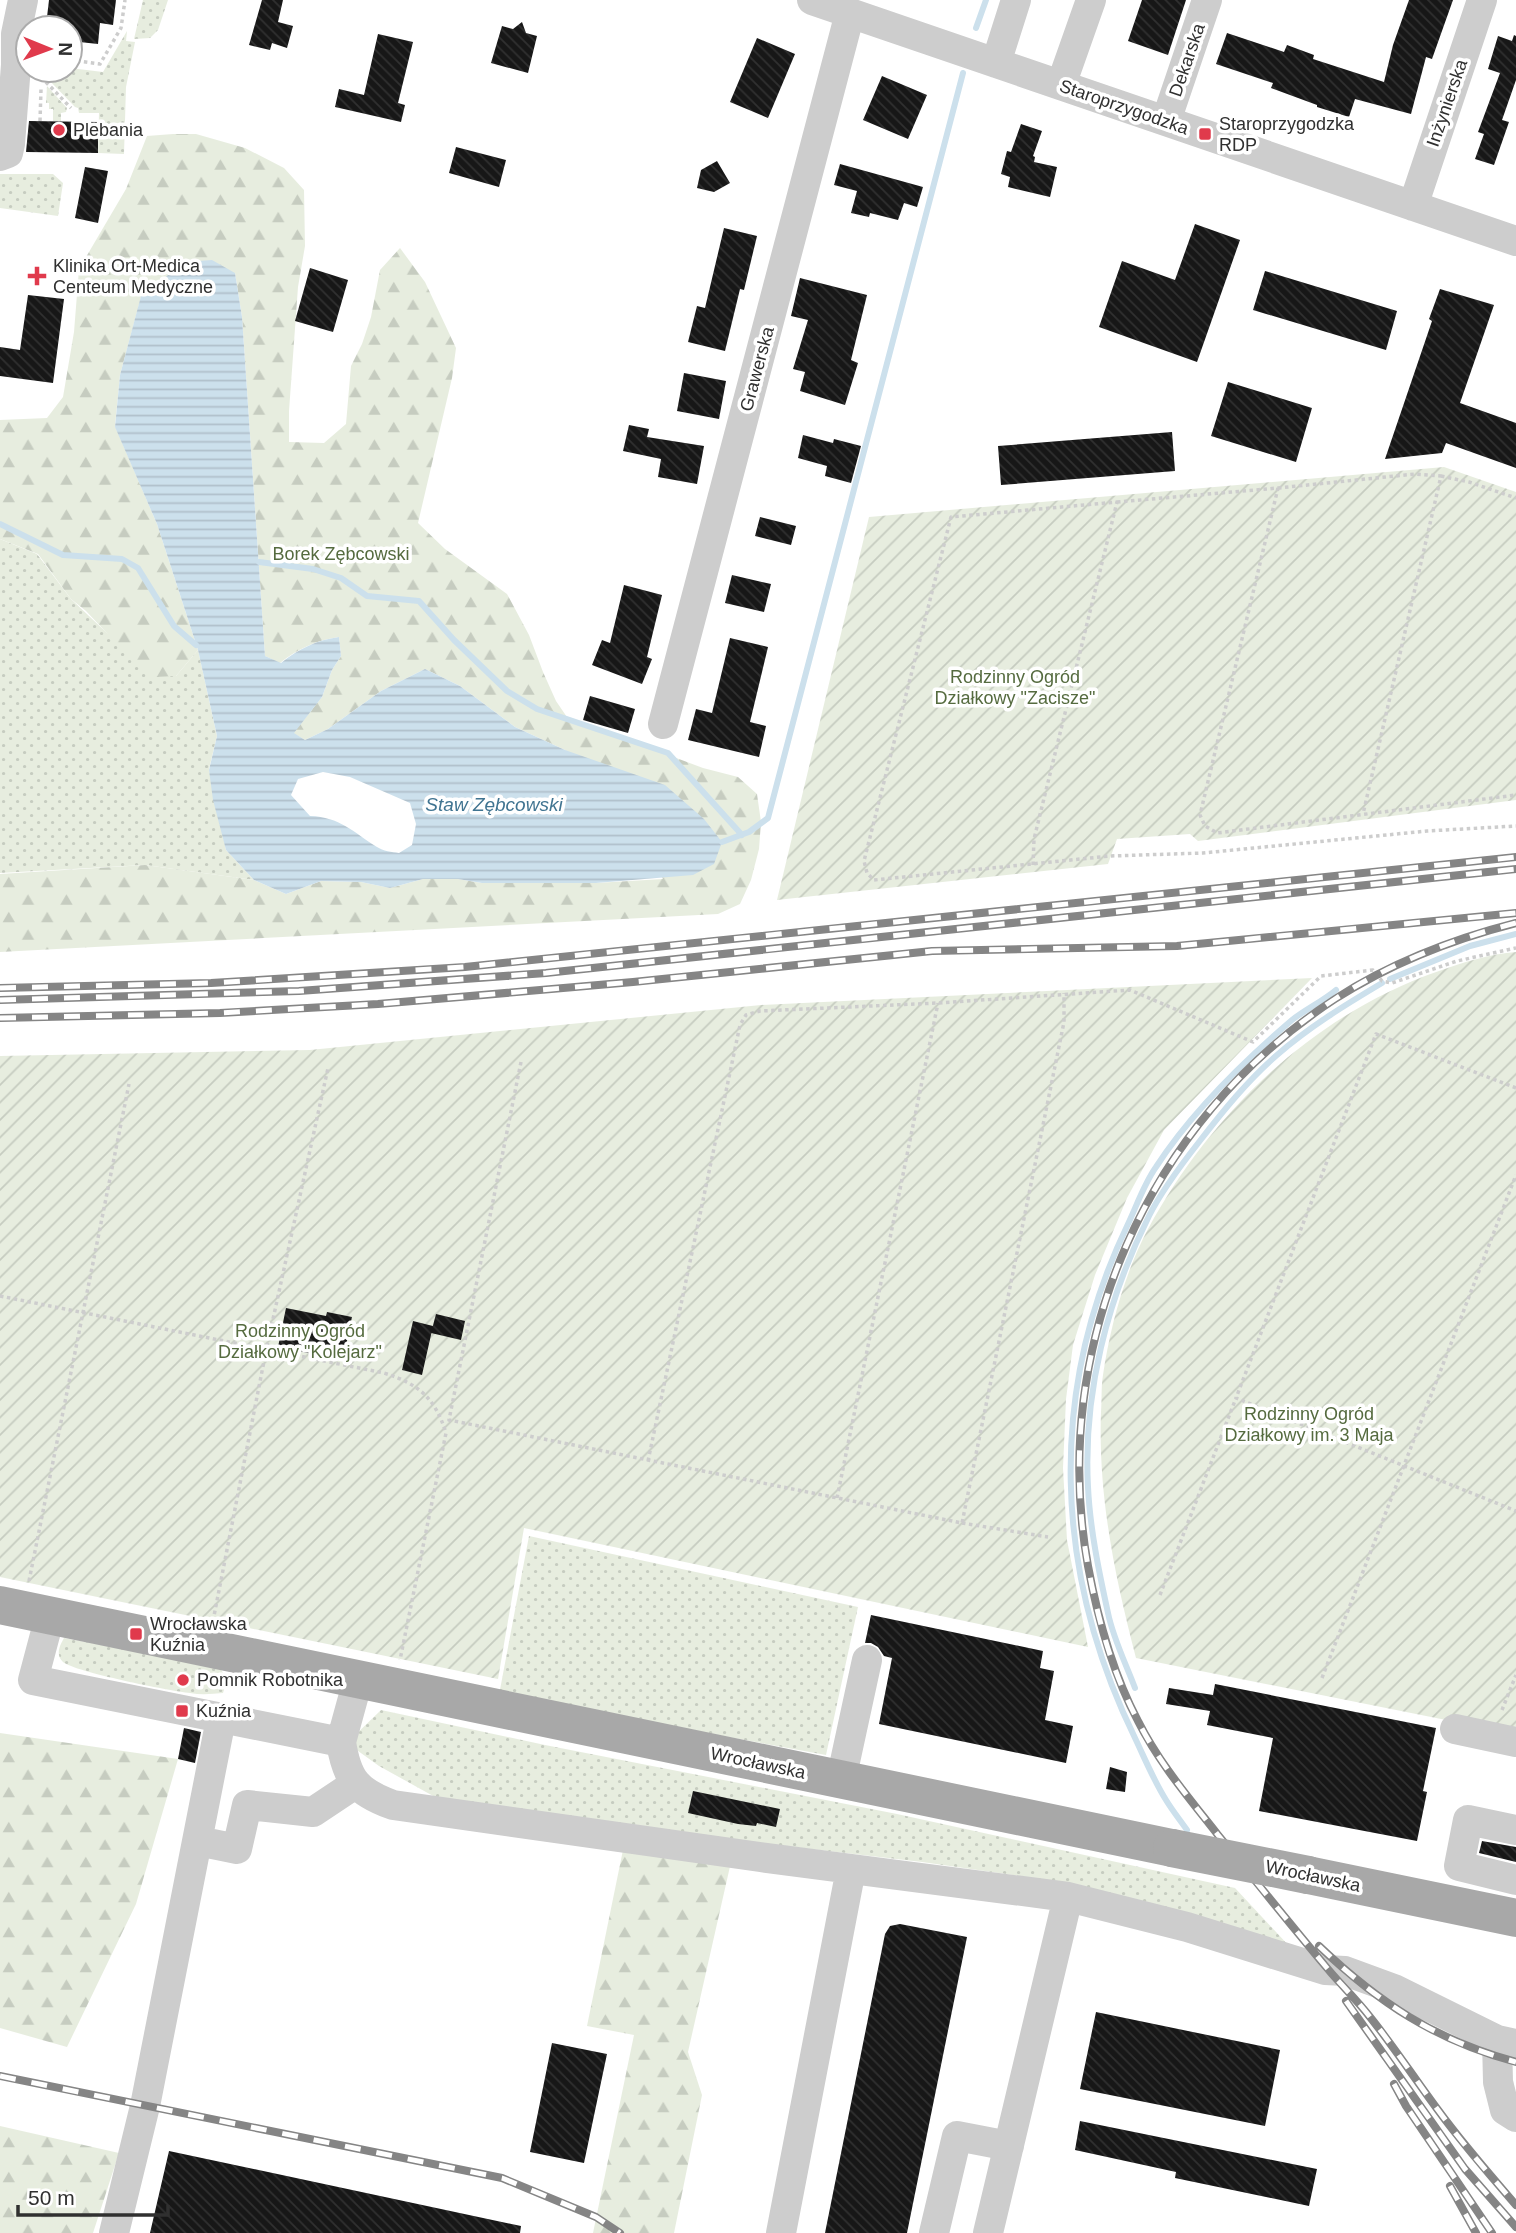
<svg xmlns="http://www.w3.org/2000/svg" width="1516" height="2233" viewBox="0 0 1516 2233" font-family="Helvetica,sans-serif">
<defs>
<pattern id="grass-dots" width="8" height="8" patternUnits="userSpaceOnUse" patternTransform="scale(1.75)"><rect width="8" height="8" fill="#e7eddf"/><path d="M2 2h.1M6 6h.1" fill="none" stroke="#c6ccc0" stroke-width="1.8" stroke-linecap="round"/></pattern>
<pattern id="forest-firs" width="22" height="20" patternUnits="userSpaceOnUse" patternTransform="scale(1.75)"><rect width="22" height="20" fill="#e7eddf"/><path d="M5 1l3.5 6h-7zM16 11l3.5 6h-7z" fill="#c6ccc0"/></pattern>
<pattern id="garden-furrows" width="10" height="10" patternUnits="userSpaceOnUse" patternTransform="scale(1.75)"><rect width="10" height="10" fill="#e7eddf"/><path d="M-1 1l2-2M0 10L10 0M9 11l2-2" fill="none" stroke="#c6ccc0"/></pattern>
<pattern id="water-rules" width="6" height="5" patternUnits="userSpaceOnUse" patternTransform="scale(1.75)"><rect width="6" height="5" fill="#cce0ec"/><path d="M0 2.5h6" fill="none" stroke="#b0c0cb"/></pattern>
<pattern id="building-back-hatch" width="6" height="6" patternUnits="userSpaceOnUse" patternTransform="scale(1.75)"><rect width="6" height="6" fill="#171717"/><path d="M-1 5l2 2M0 0l6 6M5-1l2 2" fill="none" stroke="#303030"/></pattern>
</defs>
<rect width="100%" height="100%" fill="#fff"/>
<path fill="url(#grass-dots)" d="M143 0H168L158 30 150 38 134 39Z
M127 31 126 41 135 42 126 87 124 154 98 153 99 113H79L78 108 75 107 47 78V70H70V68L103 72Z
M47 86 67 108 66 112 61 113V121H53V109H49V103H46Z
M0 174H53L63 183 58 216 0 208Z
M0 539 37 554 71 599 107 633 176 676 198 650 217 736 209 769 226 850 254 880 145 865 0 873Z
M529 1536 858 1607 826 1755 499 1695Z
M64 1638 218 1666C227 1676 227 1681 223 1693 212 1694 201 1695 190 1693 170 1691 75 1672 63 1662 55 1655 60 1645 64 1638Z
M381 1710 545 1745 897 1814 1235 1888 1290 1947 1061 1882 922 1862 659 1831 435 1797 379 1766 347 1743Z"/>
<path fill="url(#forest-firs)" d="M173 134H196L245 148 284 168 304 190 305 246 298 287 289 411V442L324 443 346 424 351 366 362 344 371 317 380 270 400 248 425 282 456 348 452 378 418 523 445 549 507 594 529 635 543 672 556 701 571 723 631 741 703 768 738 777 757 794 761 822 759 849 751 880 740 904 718 914 0 952V874L145 865 254 880 286 894 321 881 361 882 390 888 423 879H458L482 883H596L663 879 565 750 515 727 460 686 425 669 381 691 328 729 305 740 293 733 322 697 332 670 341 656 339 637C317 640 297 649 280 663L265 656 242 317 235 273 141 297 120 375 115 426 157 524 198 650 176 676 154 677 135 663 86 611 71 599 38 554 0 539V420L47 418 63 397 74 332 79 269 126 189 147 136Z
M0 1733 178 1759 136 1904 67 2047 0 2028Z
M624 1845 731 1862 688 2052 702 2095 674 2233H593L634 2035 587 2026Z
M0 2126 119 2153 93 2233H0Z"/>
<path fill="url(#garden-furrows)" d="M1444 467 1516 492V800L1198 841 1190 834 1117 839 1108 864 777 900 869 517Z
M1516 952V1734L1136 1658C1115 1577 1098 1497 1101 1412 1102 1400 1101 1387 1103 1375 1110 1327 1125 1272 1148 1229 1211 1113 1314 1014 1439 971 1464 962 1490 954 1516 952Z
M1312 978 1164 1130 1127 1198 1095 1275 1073 1345 1066 1399 1063 1468 1067 1540 1088 1647 524 1528 498 1679 0 1577V1056L310 1050 761 1005Z"/>
<path fill="url(#water-rules)" fill-rule="evenodd" d="M212 260 235 273 242 317 265 656 281 663C298 649 317 640 339 637L341 656 332 670 322 697 294 733 305 740 328 729 381 691 425 669 460 686 515 727 565 750 665 785 704 819 722 842 714 864 693 875 596 883H482L458 879H423L390 888 361 882 321 881 286 894 254 880 226 850 213 800 209 770 217 736 198 650 157 524 115 427 120 375 141 296 185 262ZM323 772 350 777 410 803 416 824 412 845 399 853C392 852 383 851 377 847 353 832 340 817 310 816L291 795 298 779Z"/>
<g fill="none" stroke-linecap="round" stroke-linejoin="round">
<path stroke="#cce0ec" stroke-width="6" d="M976 28 986 0
M0 524 63 555 122 559 138 568 174 626 196 645
M259 562 313 569 341 578 367 596 419 601 454 640 507 691 537 709 668 753 742 835
M722 842 749 832 768 818 963 73
M1390 979 1470 946 1516 934
M1135 1688C1126 1664 1113 1638 1108 1613 1099 1572 1090 1529 1088 1487 1083 1393 1107 1300 1149 1216 1162 1190 1181 1165 1199 1142 1223 1111 1248 1080 1277 1055 1309 1027 1345 1005 1382 983
M1187 1830C1180 1820 1172 1810 1166 1800 1154 1781 1145 1759 1135 1738 1054 1572 1047 1392 1128 1224 1137 1205 1144 1184 1156 1167 1191 1113 1243 1062 1292 1020 1306 1009 1323 1001 1336 990"/>
</g>
<path fill="url(#building-back-hatch)" d="M49 0H116L113 25 100 23 98 44 70 41V28H56L57 18 47 17Z
M262 0H283L278 22 293 26 287 48 272 43 270 50 249 45Z
M1142 0H1186L1168 55 1128 41Z
M1409 0H1453L1432 59 1426 57 1411 114 1355 99 1349 117 1317 107V105L1271 88 1273 83 1216 64 1227 33 1284 52 1287 45 1314 55 1313 59 1384 82 1393 45Z
M522 22 526 33 537 36 528 73 491 63 502 26 513 29Z
M378 34 413 42 398 103 405 105 401 122 335 107 339 89 364 95Z
M1514 35 1516 36V80L1502 120 1509 122 1494 165 1475 159 1484 134 1478 132 1500 73 1488 69 1498 36 1512 41Z
M757 38 795 54 768 118 730 102Z
M882 76 927 95 908 139 863 120Z
M29 121 98 122V153L26 152Z
M1021 124 1042 131 1033 156 1035 157 1034 162 1057 167 1050 197 1008 187 1010 177 1001 174 1007 151 1011 152Z
M456 147 506 160 499 187 449 173Z
M717 161 730 183 714 192 697 188 701 170Z
M840 164 923 187 917 207 904 203 898 220 870 213 869 217 851 213 857 191 834 185Z
M85 167 108 171 98 223 75 218Z
M1195 224 1240 240 1197 362 1099 327 1122 261 1175 280Z
M724 228 757 236 744 290 740 289 725 351 688 342 697 306 705 308Z
M310 268 348 280 333 332 295 321Z
M1265 271 1397 311 1386 350 1253 310Z
M800 278 867 295 851 360 858 363 845 405 800 391 805 372 793 369 808 320 791 316Z
M1440 289 1494 305 1460 403 1516 423V468L1446 443 1442 453 1385 459 1432 321 1429 319Z
M28 295 64 299 53 383 0 376V347L20 350Z
M684 373 726 381 719 419 677 411Z
M1228 382 1312 408 1296 462 1211 436Z
M629 425 649 429 647 437 704 446 697 484 658 477 661 459 623 451Z
M1172 432 1175 471 1001 485 998 446Z
M803 435 833 443 834 439 861 446 851 483 825 476 827 466 798 458Z
M760 517 796 526 791 545 755 536Z
M732 575 771 584 764 612 725 603Z
M624 585 662 595 647 657 652 659 642 684 592 665 602 640 610 643Z
M730 638 768 647 750 722 766 726 759 757 688 740 696 709 712 713Z
M590 696 635 709 628 733 583 720Z
M286 1308 326 1316 327 1312 352 1317 343 1360 278 1347Z
M436 1314 465 1321 461 1340 431 1333Z
M413 1321 433 1326 422 1375 402 1370Z
M871 1615 1043 1651 1040 1668 1054 1671 1045 1720 1073 1726 1066 1763 879 1724 892 1658 884 1656 878 1647 871 1643H865Z
M1215 1684 1436 1728 1423 1791 1427 1792 1417 1841 1259 1811 1273 1738 1207 1725 1210 1711 1166 1704 1169 1688 1213 1695Z
M184 1728 201 1732 195 1763 178 1759Z
M1110 1767 1127 1772 1125 1792 1106 1789Z
M693 1791 780 1809 776 1827 757 1823 756 1826 738 1824 688 1813Z
M1482 1841 1516 1847V1862L1479 1853Z
M900 1924 967 1937 907 2233H825L885 1934 890 1926Z
M1096 2012 1280 2050 1265 2126 1080 2089Z
M552 2043 607 2054 584 2163 530 2152Z
M1080 2121 1317 2169 1309 2206 1175 2178 1176 2172 1075 2150Z
M169 2151 521 2226 520 2233H150Z"/>
<g fill="none" stroke-linecap="round" stroke-linejoin="round">
<path stroke="#cdcdcd" stroke-width="3.5" stroke-dasharray="3.5 3.5" stroke-linecap="butt" d="M70 60 100 64 121 28 125 0
M41 77 71 108
M40 121 41 89
M1441 476 1469 482 1516 498
M1278 488 1415 474 1441 476 1363 814
M1117 502 1278 488 1200 815 1205 826 1217 833 1516 795
M1033 865 1034 839 1117 502 951 517 864 861 867 873 874 880 1110 856 1203 853 1427 831 1516 826
M521 1062 449 1420 962 1523 1064 1022V993
M1516 1088 1376 1034 1236 1398 1516 1511
M0 1296 384 1373C419 1384 435 1398 446 1433L400 1660
M648 1461 740 1025 746 1015 760 1011 938 1003 1130 990 1253 1042 1321 976 1373 970 1382 981 1392 983 1457 961 1516 948
M837 1498 938 1003
M962 1523 1048 1537
M29 1581 129 1084
M1160 1595 1236 1398
M213 1621 266 1351 328 1068
M1322 1678 1516 1175
M1502 1710 1516 1675"/>
<path stroke="#cdcdcd" stroke-width="30" d="M812 0 1516 241
M996 63 1016 0
M1061 85 1091 0
M1166 121 1207 0
M0 156 8 153 10 144 16 65V34L23 0
M1413 206 1482 0
M663 724 850 13
M50 1616 33 1680 341 1742 358 1680
M1455 1729 1516 1742
M341 1742C347 1780 357 1792 393 1805L760 1857 1068 1897 1187 1927 1325 1970 1345 1971 1394 1989 1497 2040 1516 2044
M841 1780 867 1660
M1516 1830 1468 1820 1459 1866 1516 1880
M198 1841 237 1849 247 1805 313 1812 355 1784
M1497 2040 1498 2082 1505 2110 1516 2117
M114 2233 145 2106 221 1719
M781 2233 851 1869
M934 2233 957 2136 1009 2146
M988 2233 1068 1897"/>
<path stroke="#a8a8a8" stroke-width="38" d="M0 1605 1172 1848
M1308 1875 1516 1918"/>
<g stroke="#858585" stroke-width="8">
<path id="rail" d="M1516 923C1453 939 1391 963 1335 999 1148 1121 1048 1345 1088 1566 1098 1620 1112 1672 1138 1721 1159 1763 1189 1798 1218 1835 1254 1879 1290 1924 1327 1968 1341 1985 1357 2000 1370 2017 1394 2047 1415 2079 1438 2110 1462 2143 1489 2174 1516 2205
M0 988 211 983 465 967 1516 857
M0 1000 299 991 546 973 1516 869
M0 1018 220 1013 378 1004 633 982 932 951 1177 946 1516 913
M1319 1946C1379 2003 1435 2040 1516 2062
M1346 2001 1465 2169 1516 2227
M0 2076 502 2178 596 2217 620 2233
M1394 2084 1406 2106 1492 2233
M1450 2186 1476 2233"/>
</g>
<use href="#rail" stroke="#fff" stroke-width="5" stroke-dasharray="16" stroke-linecap="butt"/>
<path stroke="#a8a8a8" stroke-width="38" d="M1172 1848 1308 1875"/>
</g>
<g fill="#e03a4c" stroke="#fff" stroke-width="2.5">
<circle cx="59" cy="130" r="7"/>
<rect x="1198" y="127" width="14" height="14" rx="3.5"/>
<path d="M33.5 265.5h7v7h7v7h-7v7h-7v-7h-7v-7h7z"/>
<rect x="129" y="1627" width="14" height="14" rx="3.5"/>
<circle cx="183" cy="1680" r="7"/>
<rect x="175" y="1704" width="14" height="14" rx="3.5"/>
</g>
<g text-anchor="middle" dominant-baseline="central" stroke-width="7" stroke-linejoin="round" paint-order="stroke">
<g font-size="18" fill="#303030" stroke="#fff">
<text transform="translate(1187 60) rotate(-71)">Dekarska</text>
<text transform="translate(1447 103) rotate(-71)">Inżynierska</text>
<text transform="translate(1124 107) rotate(19)">Staroprzygodzka</text>
<text transform="translate(757 369) rotate(-75)">Grawerska</text>
<text transform="translate(758 1763) rotate(12)">Wrocławska</text>
<text transform="translate(1313 1876) rotate(12)">Wrocławska</text>
</g>
<g font-size="18" fill="#303030" stroke="#fff" text-anchor="start">
<text x="1219" y="124">Staroprzygodzka<tspan x="1219" dy="21">RDP</tspan></text>
<text x="73" y="130">Plebania</text>
<text x="53" y="266">Klinika Ort-Medica<tspan x="53" dy="21">Centeum Medyczne</tspan></text>
<text x="150" y="1624">Wrocławska<tspan x="150" dy="21">Kuźnia</tspan></text>
<text x="197" y="1680">Pomnik Robotnika</text>
<text x="196" y="1711">Kuźnia</text>
</g>
<g font-size="18" fill="#556b3f" stroke="#fff">
<text x="341" y="554">Borek Zębcowski</text>
<text x="1015" y="677">Rodzinny Ogród<tspan x="1015" dy="21">Działkowy "Zacisze"</tspan></text>
<text x="300" y="1331">Rodzinny Ogród<tspan x="300" dy="21">Działkowy "Kolejarz"</tspan></text>
<text x="1309" y="1414">Rodzinny Ogród<tspan x="1309" dy="21">Działkowy im. 3 Maja</tspan></text>
</g>
<g font-size="19" font-style="italic" fill="#407491" stroke="#fff">
<text x="494" y="804">Staw Zębcowski</text>
</g>
</g>
<g transform="translate(49 49) rotate(91)"><circle r="33" fill="#ffffff" stroke="#acacac" stroke-width="2"/>
<path d="M0-5L12 26L0 18L-12 26Z" fill="#e03a4c"/>
<text y="-10" font-size="19" font-weight="bold" text-anchor="middle" fill="#303030">N</text>
</g>
<path d="M18 2205v10h150v-10" fill="none" stroke="#303030" stroke-width="3.5"/>
<text x="28" y="2205" font-size="21" fill="#303030" stroke="#ffffff" stroke-width="5" paint-order="stroke">50 m</text>
</svg>
